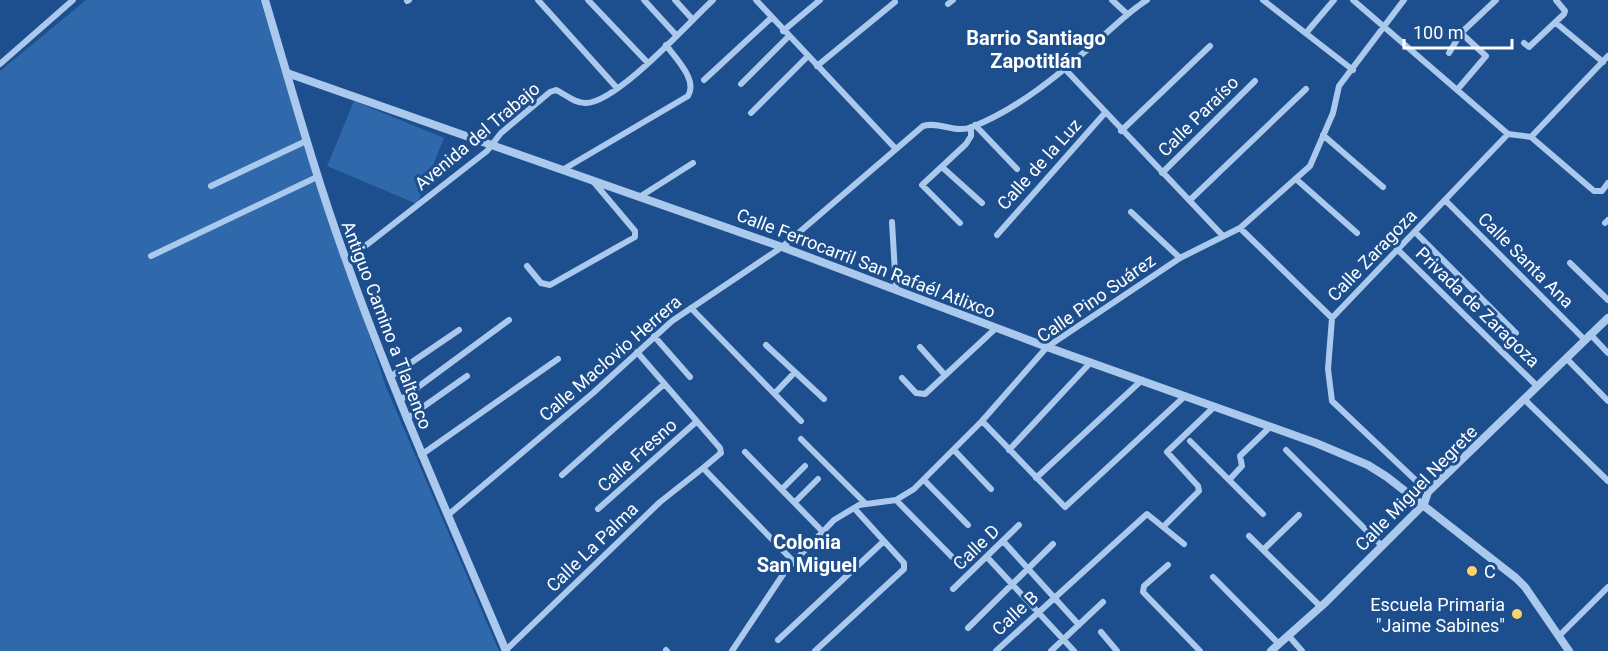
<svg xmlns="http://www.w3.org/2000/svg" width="1608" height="651" viewBox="0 0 1608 651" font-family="Roboto,sans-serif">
<rect width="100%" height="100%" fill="#1d4e8e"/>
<path fill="#3068ac" d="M86 0H260L386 387 499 651H0V71Z
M354 101 444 138 417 204 327 166Z"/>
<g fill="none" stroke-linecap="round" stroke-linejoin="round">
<path stroke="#abc9ed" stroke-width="6" d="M538 0 617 88
M588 0 648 63
M644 0 676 35
M675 0 693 20
M756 0 895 148
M1112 0 1126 13
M1263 0 1353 70
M1353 0 1508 134 1531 137 1594 191H1602L1608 183
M407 1 409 0
M948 4 953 0
M1556 23 1603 62
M783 31 820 0
M1306 33 1334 0
M1524 43 1529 47 1564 14 1565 11 1556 0
M1449 53 1461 33
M0 64 73 0
M817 66 895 2
M1064 68 1223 236
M704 80 771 18
M741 84 788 37
M1457 90 1486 56 1461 33 1496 0
M751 113 808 56
M975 125 1017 169
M1121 131 1210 46
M1323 135 1383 187
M1531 137 1608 56
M942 167 982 203
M564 169 688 96C698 80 676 59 666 45
M1162 173 1255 81
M1296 179 1357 233
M211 186 306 141
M641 196 693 163
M1190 200 1306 89
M1446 201 1585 340
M1131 212 1180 258
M892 222 896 290
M960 223 922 185 966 144 971 136V127
M1605 223 1608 220
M1240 228 1332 318
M1415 232 1516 333
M997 235 1104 114
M1397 249 1537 386
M151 256 317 177
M346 261 487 151 501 133 550 92 556 90C565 94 574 103 585 103 616 104 689 22 713 0
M1570 263 1608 300
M527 266 541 283 550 285 635 237V231L592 180
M691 308 801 421
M1590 334 1608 353
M654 336 690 377
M766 345 824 399
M920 347 945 375
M637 352 720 448 721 453 703 468 794 562
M1566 358 1608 401
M390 377 459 330
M902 378 916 393 925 394 996 328
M775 393 795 372
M1524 399 1608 481
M399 401 509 320
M406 419 467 376
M982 421 1065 507 1185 396
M801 439 866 504
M1190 441 1263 514
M954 450 991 489
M1009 450 1091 362
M1286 450 1382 546
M745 452 822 531
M421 455 558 359
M562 475 663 385
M1036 478 1142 380
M1230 479 1242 466 1240 456 1270 427
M925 481 968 525
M782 489 805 466
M1428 492 1332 401 1328 369 1332 318 1508 134
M896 500 959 564
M795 502 818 479
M598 509 696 422
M448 515 593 393 672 321 782 247 923 126C940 121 955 134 972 127 1018 109 1060 74 1097 41 1114 27 1128 12 1147 0
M1164 526 1199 491 1198 486 1167 452 1215 406
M1249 536 1320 606
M1003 541 1079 625
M1263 550 1299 515
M987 557 1074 651
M1168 565 1144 586 1143 592 1200 651
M1213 577 1279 644
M953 589 1019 525
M968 628 1053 544
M1101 632 1117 651
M1288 635 1302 651
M1559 636 1608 587
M778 640 884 541 854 508
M666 650 667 651
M505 651 660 502 703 468
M732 651 786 570 834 520 859 505 896 500 914 489 982 421 1047 347 1180 258 1240 228 1310 166 1333 113 1339 86 1404 0
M815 651 904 569V563L884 541
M996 651 1147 514 1184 544
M1051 651 1103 602"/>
<path stroke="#abc9ed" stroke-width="8" d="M265 0C291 87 315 175 346 260 393 393 451 521 506 651
M287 73 782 247 1047 347 1316 443 1368 465 1387 477 1516 578 1525 587 1569 651
M1271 651 1326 602 1424 504 1428 492 1608 318"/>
</g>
<g fill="#fdd369" stroke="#1d4e8e" stroke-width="2">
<circle cx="1472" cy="571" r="6"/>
<circle cx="1517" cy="614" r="6"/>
</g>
<g text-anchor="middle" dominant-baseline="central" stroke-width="6" stroke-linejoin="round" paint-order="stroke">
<g font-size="18" fill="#fff" stroke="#1d4e8e">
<text transform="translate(1198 116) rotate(-45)">Calle Paraíso</text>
<text transform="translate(477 136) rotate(-40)">Avenida del Trabajo</text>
<text transform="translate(1039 164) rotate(-48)">Calle de la Luz</text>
<text transform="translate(1372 255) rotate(-46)">Calle Zaragoza</text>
<text transform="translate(1526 260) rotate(45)">Calle Santa Ana</text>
<text transform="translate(866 263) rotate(21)">Calle Ferrocarril San Rafaél Atlixco</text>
<text transform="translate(1096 298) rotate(-35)">Calle Pino Suárez</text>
<text transform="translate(1478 307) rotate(44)">Privada de Zaragoza</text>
<text transform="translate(387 325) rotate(69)">Antiguo Camino a Tlaltenco</text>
<text transform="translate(610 358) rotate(-41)">Calle Maclovio Herrera</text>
<text transform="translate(637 455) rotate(-42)">Calle Fresno</text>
<text transform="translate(1416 488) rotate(-46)">Calle Miguel Negrete</text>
<text transform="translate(592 547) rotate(-44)">Calle La Palma</text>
<text transform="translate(976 547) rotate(-44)">Calle D</text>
<text transform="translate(1015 613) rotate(-43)">Calle B</text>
</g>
<g font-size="18" fill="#fff" stroke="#1d4e8e" text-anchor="start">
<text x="1484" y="571">C</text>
<text x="1505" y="604" text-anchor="end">Escuela Primaria<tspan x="1505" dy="21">"Jaime Sabines"</tspan></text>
</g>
<g font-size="20" font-weight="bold" fill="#fff" stroke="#1d4e8e">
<text x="1036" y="38">Barrio Santiago<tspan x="1036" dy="23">Zapotitlán</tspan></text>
<text x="807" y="542">Colonia<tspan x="807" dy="23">San Miguel</tspan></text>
</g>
</g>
<path d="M1404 39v9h108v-9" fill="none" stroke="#ffffff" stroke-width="3"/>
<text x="1413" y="39" font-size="18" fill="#ffffff" stroke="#1d4e8e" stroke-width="4.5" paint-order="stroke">100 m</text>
</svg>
